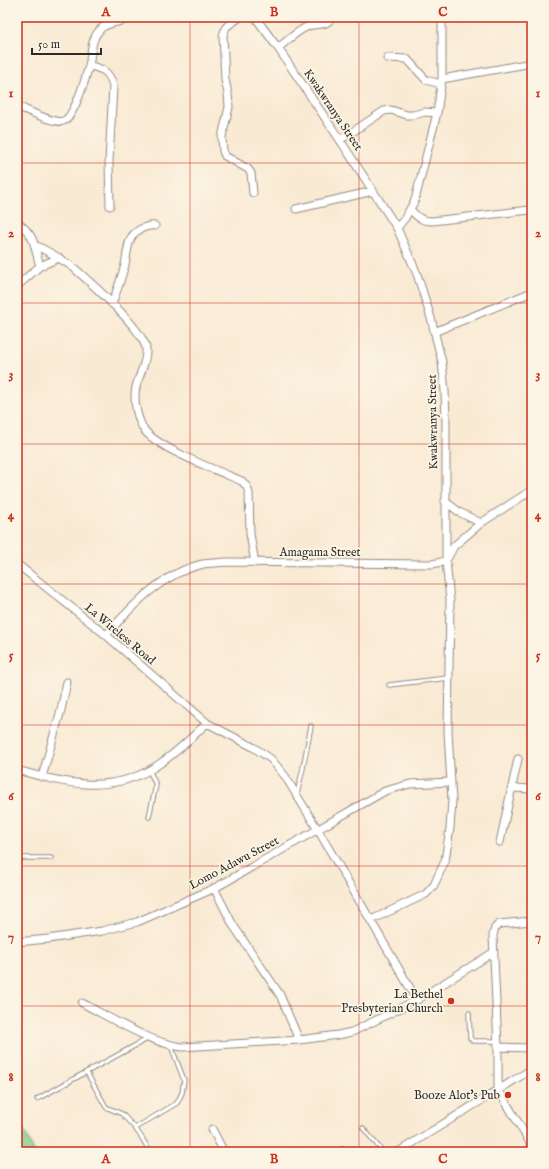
<svg xmlns="http://www.w3.org/2000/svg" width="549" height="1169" viewBox="0 0 549 1169" font-family="'IM FELL English',serif">
<rect width="100%" height="100%" fill="#fcf5e5"/>
<filter id="ink" filterUnits="userSpaceOnUse"><feTurbulence type="fractalNoise" baseFrequency=".025" numOctaves="2"/><feDisplacementMap in="SourceGraphic" scale="8" xChannelSelector="R" yChannelSelector="G"/><feConvolveMatrix kernelMatrix="1 2 1 2 8 2 1 2 1" color-interpolation-filters="sRGB"/></filter>
<filter id="wash" filterUnits="userSpaceOnUse"><feTurbulence type="fractalNoise" baseFrequency=".012" numOctaves="4" result="noise"/><feDisplacementMap in="SourceGraphic" scale="16" xChannelSelector="R" yChannelSelector="G"/><feGaussianBlur stdDeviation="0.9" result="paint"/><feColorMatrix in="noise" values="0 0 0 0 0 0 0 0 0 0 0 0 0 0 0 0 0 1.4 0 .05"/><feComposite in="paint" operator="in"/></filter>
<g filter="url(#wash)">
<rect width="100%" height="100%" fill="#f9ead4"/>
<path fill="#7cc683" stroke="#547857" d="M18 1116 34 1152H17V1117Z"/>
</g>
<g filter="url(#ink)">
<g fill="none" stroke-linecap="round" stroke-linejoin="round">
<g stroke="#928a80" stroke-width="5.5">
<path id="service" d="M389 685 448 678
M297 794 303 768 311 726
M149 817 156 785 149 770
M17 858H51
M469 1013 470 1038 473 1041H498
M87 1073 106 1107 122 1114 135 1128
M37 1099 149 1038
M363 1128 383 1152
M342 1149 344 1152
M294 1150 295 1152
M150 1152 142 1138 135 1128 177 1103 182 1093 184 1080 171 1046"/>
</g>
<g stroke="#928a80" stroke-width="9">
<path id="minor" d="M240 17 226 27 223 35 225 80 228 93 229 107 222 137 223 151 225 156 248 169 251 173 253 193
M255 17 278 48 340 140 397 228 417 274 431 318 442 362 445 391 446 421V561L450 600 448 732 452 801 450 828 445 861 434 885 426 894 371 920
M278 48C286 42 299 29 309 26 317 23 328 27 331 17
M387 58 407 59 426 80 441 84
M89 66C102 68 110 72 113 86L109 162 110 206
M442 79 532 63
M17 106C27 110 54 124 63 121 74 118 86 77 89 66 92 52 90 37 103 27 111 22 129 20 139 17
M340 140 384 111 391 110 407 115H413L425 112 437 113
M296 209 373 191
M410 209C417 217 421 221 432 221L530 210
M17 222C37 237 33 245 40 266
M397 228 405 218 415 200 437 113 442 79V17
M35 245C49 252 62 259 74 268 90 282 144 330 146 349 147 363 139 374 136 387 133 400 137 420 145 431 160 449 218 471 242 481L247 487 249 493 250 534 255 563
M17 286 40 266 59 258
M112 304C117 291 121 279 125 265 127 256 127 242 133 235 138 229 148 225 155 226
M434 332 532 292
M445 501 459 512 481 523
M17 564 106 635 207 723 253 747 271 759 285 776 318 830 417 1000
M106 635C133 605 162 573 203 564 210 563 217 563 225 562L432 564 446 561 454 546 481 523 532 490
M17 770C64 783 108 795 153 768 173 756 190 739 207 723
M42 777 61 710 67 682
M512 788 532 789
M500 842 518 759
M214 888 233 925 280 995 299 1040
M532 921 499 924 495 928 493 935 498 1047V1089L532 1146
M17 942 48 939 102 931 137 922 215 888 385 791 410 784 451 782
M82 1003C111 1018 150 1043 182 1047L299 1040 338 1035 352 1032 417 1000 494 952
M498 1047 532 1048
M212 1129 224 1152
M398 1152 532 1069"/>
</g>
<use href="#service" stroke="#fff" stroke-width="3.5"/>
<use href="#minor" stroke="#fff" stroke-width="7"/>
</g>
</g>
<path fill="none" stroke="#c8321e" stroke-width="1" stroke-opacity="0.55" d="M190 17V1152M359 17V1152M17 163H532M17 303H532M17 444H532M17 584H532M17 725H532M17 866H532M17 1006H532"/>
<g fill="#c8321e" stroke="#fcf5e5" stroke-width="1.5">
<circle cx="451" cy="1001" r="4"/>
<circle cx="508" cy="1095" r="4"/>
</g>
<g text-anchor="middle" dominant-baseline="central" stroke-width="3.5" stroke-linejoin="round" paint-order="stroke">
<g font-size="12" fill="#2b2b2b" stroke="#fcf5e5">
<text transform="translate(333 110) rotate(56)">Kwakwranya Street</text>
<text transform="translate(433 422) rotate(-91)">Kwakwranya Street</text>
<text x="320" y="552">Amagama Street</text>
<text transform="translate(120 634) rotate(40)">La Wireless Road</text>
<text transform="translate(234 863) rotate(-28)">Lomo Adawu Street</text>
</g>
<g font-size="12" fill="#2b2b2b" stroke="#fcf5e5" text-anchor="end">
<text x="443" y="994">La Bethel<tspan x="443" dy="14">Presbyterian Church</tspan></text>
<text x="500" y="1095">Booze Alot's Pub</text>
</g>
</g>
<rect width="549" height="1169" fill="none" stroke="#fcf5e5" stroke-width="44"/>
<path d="M32 48v6h69v-6" fill="none" stroke="#2b2b2b" stroke-width="2"/>
<text x="38" y="48" font-size="12" fill="#2b2b2b" stroke="#fcf5e5" stroke-width="3" paint-order="stroke">50 m</text>
<rect x="22" y="22" width="505" height="1125" fill="none" stroke="#c8321e" stroke-width="1.5"/>
<g font-size="13" text-anchor="middle" font-weight="bold" fill="#c8321e">
<text x="106" y="16">A</text>
<text x="274" y="16">B</text>
<text x="443" y="16">C</text>
<text x="11" y="97">1</text>
<text x="538" y="97">1</text>
<text x="11" y="237">2</text>
<text x="538" y="237">2</text>
<text x="11" y="378">3</text>
<text x="538" y="378">3</text>
<text x="11" y="519">4</text>
<text x="538" y="519">4</text>
<text x="11" y="659">5</text>
<text x="538" y="659">5</text>
<text x="11" y="800">6</text>
<text x="538" y="800">6</text>
<text x="11" y="941">7</text>
<text x="538" y="941">7</text>
<text x="11" y="1081">8</text>
<text x="538" y="1081">8</text>
<text x="106" y="1163">A</text>
<text x="274" y="1163">B</text>
<text x="443" y="1163">C</text>
</g>
</svg>
